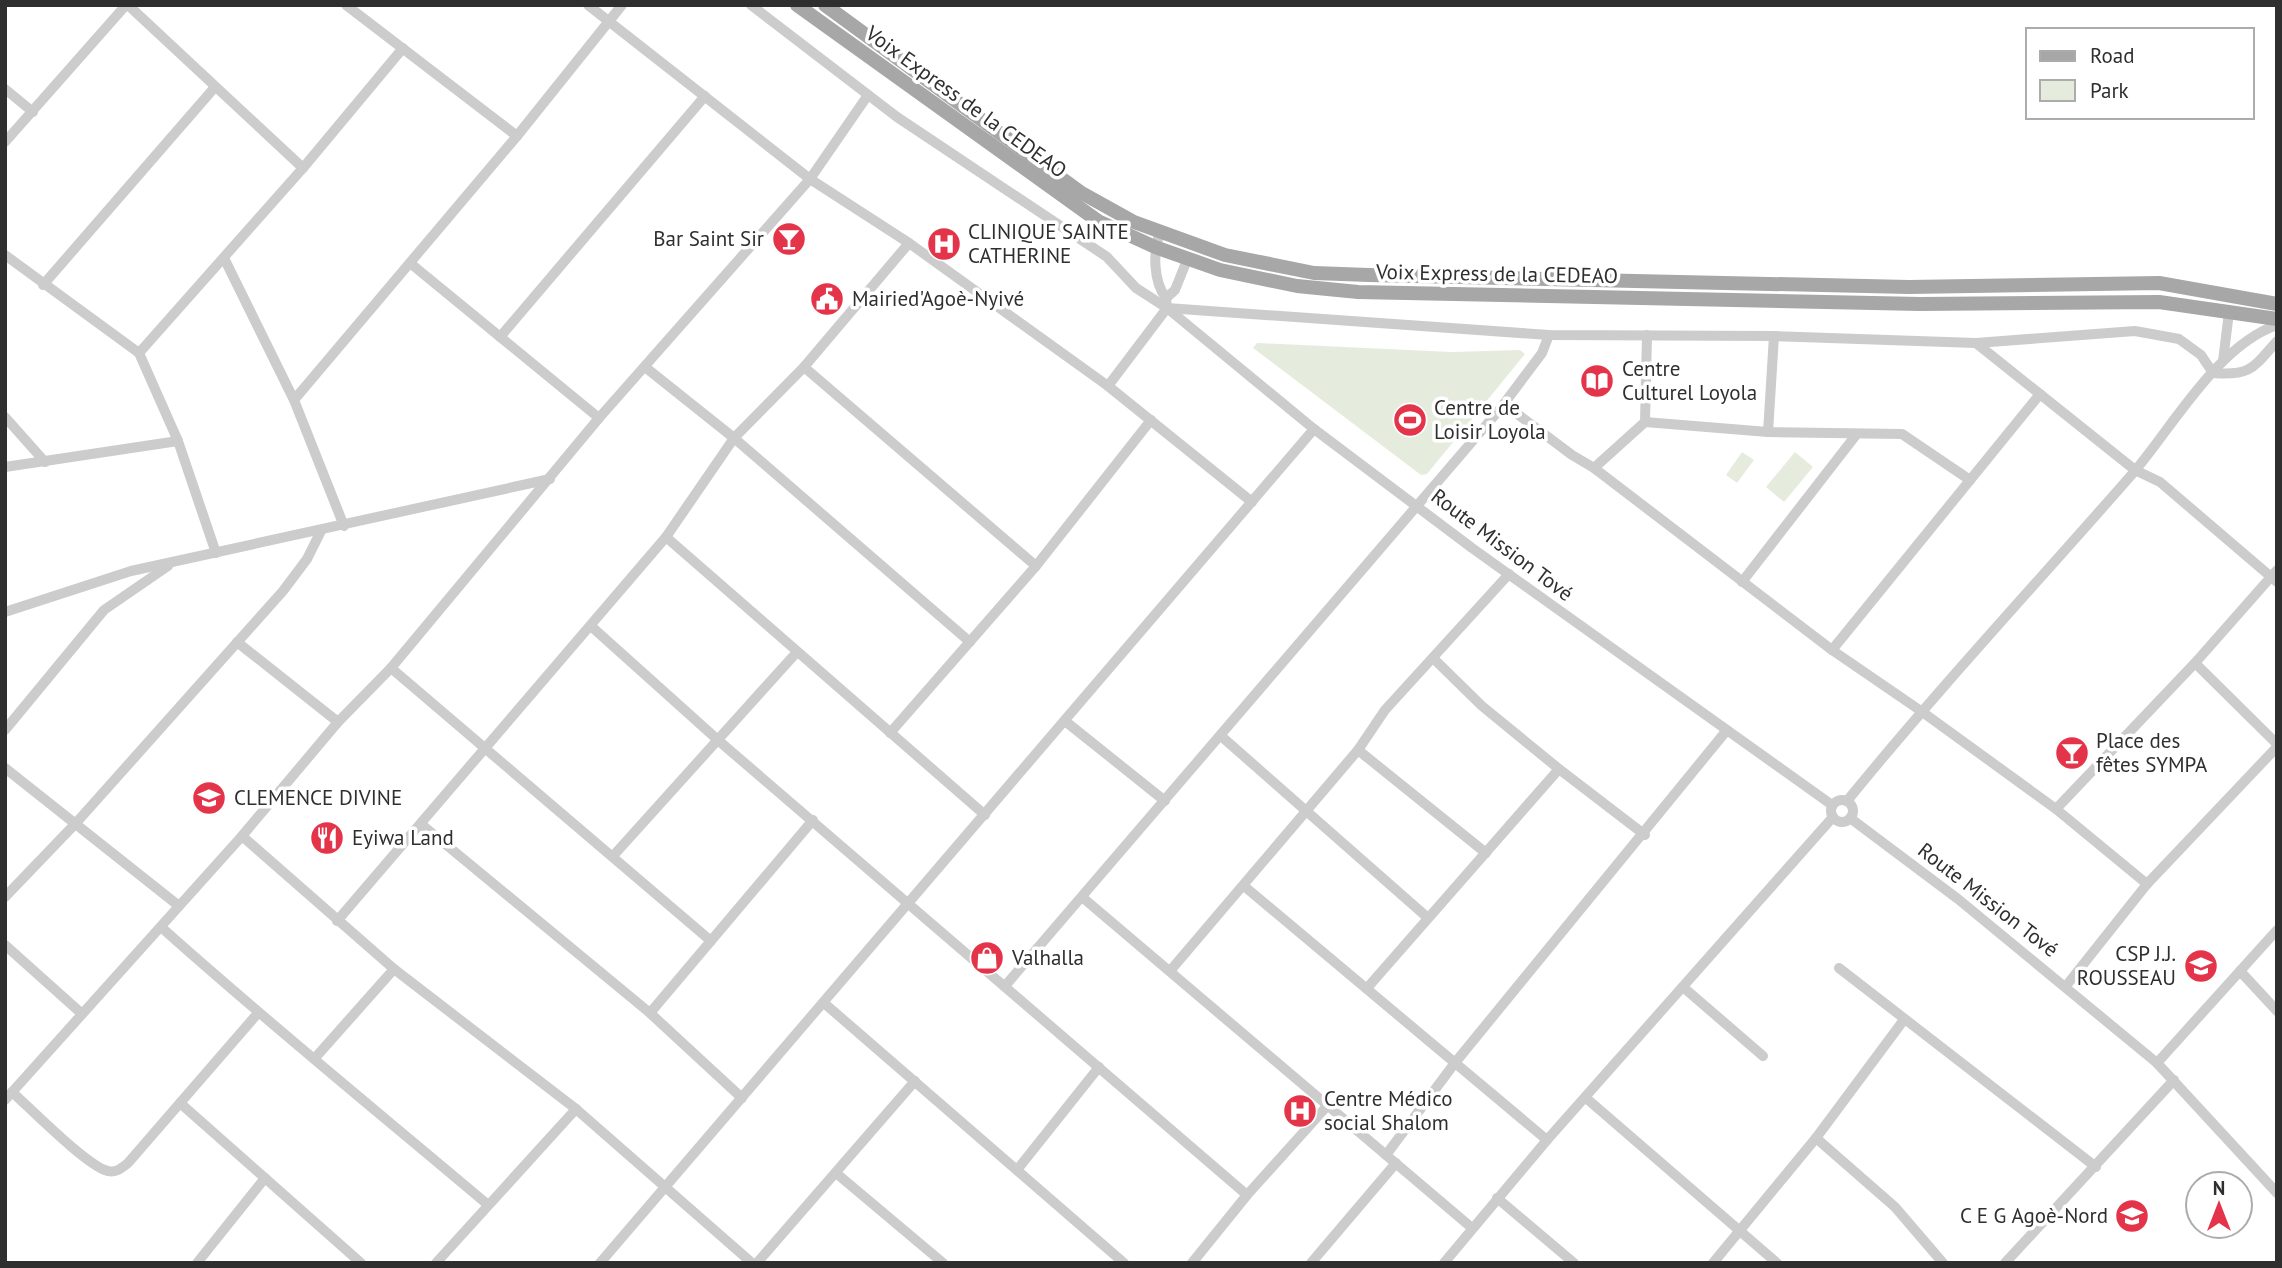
<svg xmlns="http://www.w3.org/2000/svg" width="2282" height="1268" font-family="'PT Sans',sans-serif">
	<style>
		.green { fill: #e6ecdd }
		.lines { fill: none; stroke-linecap: round; stroke-linejoin: round }
		.minor { stroke: #ccc; stroke-width: 10 }
		.major { stroke: #a7a7a7; stroke-width: 14 }
		.labels { text-anchor: middle; stroke-width: 7; stroke-linejoin: round; paint-order: stroke }
		.street-label { font-size: 21px; fill: #2f2f2f; stroke: #fff }
		.poi-label { font-size: 21px; fill: #2f2f2f; stroke: #fff; text-anchor: start }
	</style>
	<rect width="100%" height="100%" fill="#fff"/>
	<g class="green">
		<polygon points="1257,343 1452,352 1520,350 1525,354 1427,474 1421,475 1253,348"/>
		<polygon points="1742,452 1754,460 1737,483 1726,475"/>
		<polygon points="1795,452 1813,467 1784,502 1766,487"/>
	</g>
	<g class="lines">
		<g class="minor">
			<polyline points="128,5 303,168"/>
			<polyline points="346,5 517,136"/>
			<polyline points="588,5 810,179 909,243 1108,386 1252,502"/>
			<path d="M751 5 897 117 1107 257 1136 288 1167 308 1549 335 1774 336 1976 343 2135 331 2179 339 2201 355 2213 373C2251 376 2253 368 2277 341"/>
			<polyline points="5,89 33,112"/>
			<polyline points="5,142 126,5"/>
			<path d="M1160 232C1153 252 1153 281 1166 298"/>
			<polyline points="5,255 139,353 178,441 216,553"/>
			<polyline points="224,258 294,400"/>
			<polyline points="410,263 599,418"/>
			<polyline points="43,285 215,87"/>
			<polyline points="1166,298 1167,308 1314,429 1472,548 1832,805"/>
			<polyline points="1166,298 1175,290 1187,260"/>
			<polyline points="500,337 705,96"/>
			<polyline points="1976,343 2135,470 2160,482 2277,582"/>
			<polyline points="139,353 303,168 403,48"/>
			<polyline points="2223,361 2229,312"/>
			<polyline points="645,367 734,438 970,642"/>
			<polyline points="804,367 1036,566"/>
			<polyline points="1108,386 1167,308"/>
			<polyline points="1504,404 1572,455 1594,468 1832,650 1921,711 2056,809 2147,884"/>
			<polyline points="5,417 45,462"/>
			<polyline points="1645,422 1768,432 1902,434 1970,480"/>
			<polyline points="1768,432 1774,336"/>
			<polyline points="5,467 178,441"/>
			<polyline points="1594,468 1645,422 1647,335"/>
			<polyline points="344,526 294,400 517,136 622,5"/>
			<polyline points="666,537 985,815"/>
			<polyline points="1742,582 1856,435"/>
			<polyline points="5,612 131,571 550,479"/>
			<polyline points="592,627 719,741 1247,1195"/>
			<polyline points="237,642 338,722"/>
			<polyline points="1832,650 2040,394"/>
			<polyline points="1434,659 1482,706 1559,769"/>
			<polyline points="2195,663 2277,744"/>
			<polyline points="391,668 711,941"/>
			<polyline points="1065,721 1165,801"/>
			<polyline points="5,730 104,610 168,566"/>
			<polyline points="890,733 1036,566 1151,420"/>
			<polyline points="1221,736 1428,918"/>
			<polyline points="1358,750 1385,710 1509,574"/>
			<polyline points="5,768 179,906"/>
			<circle cx="1842" cy="811" r="11"/>
			<path d="M1847 801C1939 688 2038 582 2134 472 2173 426 2218 345 2277 325"/>
			<polyline points="2056,809 2195,663 2277,570"/>
			<polyline points="1850,818 1958,899 2157,1063 2277,1193"/>
			<polyline points="421,824 650,1013 742,1098"/>
			<polyline points="242,836 394,969 576,1109 752,1263"/>
			<polyline points="613,856 797,652"/>
			<polyline points="1244,886 1547,1140"/>
			<polyline points="5,897 76,823 283,591 307,559 321,531"/>
			<polyline points="1082,897 1472,1228"/>
			<polyline points="337,921 666,537 734,438 804,367 909,243"/>
			<path d="M161 927C267 1022 378 1112 487 1204"/>
			<polyline points="5,945 81,1013"/>
			<polyline points="1839,968 2096,1167"/>
			<polyline points="1170,971 1358,750 1486,853"/>
			<polyline points="2240,971 2277,1011"/>
			<polyline points="1005,986 1500,409 1542,353 1549,335"/>
			<polyline points="2066,986 2147,884 2277,747"/>
			<polyline points="1368,987 1559,769 1645,835"/>
			<polyline points="1683,987 1763,1056"/>
			<polyline points="824,1003 1124,1263"/>
			<polyline points="650,1013 813,820"/>
			<polyline points="315,1058 394,969"/>
			<polyline points="2157,1063 2277,930"/>
			<path d="M12 1092C30 1108 88 1167 108 1171 116 1173 122 1168 128 1163L258 1013"/>
			<polyline points="1586,1098 1777,1263"/>
			<polyline points="5,1100 242,836 338,722 391,668 599,418 810,179 868,95"/>
			<polyline points="180,1103 361,1263"/>
			<polyline points="1816,1138 1895,1207 1943,1263"/>
			<polyline points="1386,1155 1454,1064 1727,730"/>
			<polyline points="1017,1170 1099,1067"/>
			<polyline points="836,1173 943,1263"/>
			<polyline points="1497,1198 1574,1263"/>
			<polyline points="197,1263 265,1178"/>
			<polyline points="436,1263 576,1109"/>
			<polyline points="600,1263 1314,429"/>
			<polyline points="757,1263 915,1081"/>
			<polyline points="1192,1263 1247,1195 1328,1105"/>
			<polyline points="1311,1263 1396,1163"/>
			<polyline points="1444,1263 1547,1140 1833,817"/>
			<polyline points="1713,1263 1816,1138 1903,1021"/>
			<polyline points="2005,1263 2174,1080"/>
		</g>
		<g class="major">
			<polyline points="797,5 1098,221 1155,247 1220,270 1297,286 1358,292 1920,304 2159,302 2277,319"/>
			<polyline points="825,5 1080,192 1134,222 1225,255 1314,273 1369,275 1909,287 2159,283 2277,304"/>
		</g>
	</g>
	<defs>
		<g id="bar-disc" transform="scale(1.75)"><circle r="9.5" fill="#e3344a" stroke="#fff"/><path d="M-6-5H6L.8 .8V4.5H3.5V6h-7V4.5H-.8V.8Z" fill="#fff"/></g>
		<g id="hospital-disc" transform="scale(1.75)"><circle r="9.5" fill="#e3344a" stroke="#fff"/><path d="M-5-5h3v3.5h4V-5h3V5h-3V1.5h-4V5h-3Z" fill="#fff"/></g>
		<g id="civic-disc" transform="scale(1.75)"><circle r="9.5" fill="#e3344a" stroke="#fff"/><path d="M-.6-6.5H3V-4.5H.6V-3L4-1V1h2V6H-6V1h2V-1L-.6-3ZM-1.2 2.5V6h2.4V2.5Z" fill="#fff"/></g>
		<g id="library-disc" transform="scale(1.75)"><circle r="9.5" fill="#e3344a" stroke="#fff"/><path d="M-6-4Q-3-5.5-.7-3.5V5Q-3 3-6 4ZM6-4Q3-5.5 .7-3.5V5Q3 3 6 4Z" fill="#fff"/></g>
		<g id="stadium-disc" transform="scale(1.75)"><circle r="9.5" fill="#e3344a" stroke="#fff"/><path d="M0-5a6.5 5 0 1 0 0 10a6.5 5 0 1 0 0-10ZM-3.5-1.8h7v3.6h-7Z" fill="#fff"/></g>
		<g id="school-disc" transform="scale(1.75)"><circle r="9.5" fill="#e3344a" stroke="#fff"/><path d="M0-5L7-2L0 1L-7-2ZM-4 1L0 2.5L4 1V4Q0 6-4 4Z" fill="#fff"/></g>
		<g id="restaurant-disc" transform="scale(1.75)"><circle r="9.5" fill="#e3344a" stroke="#fff"/><path d="M-5-6h1v4h1v-4h1v4h1v-4h1v5L-1.5 .5V6h-2V.5L-5-1ZM5-6V6H3V1.5H1.5Q1.5-4 5-6Z" fill="#fff"/></g>
		<g id="shop-disc" transform="scale(1.75)"><circle r="9.5" fill="#e3344a" stroke="#fff"/><path d="M-5-2.5h2.3a2.7 3.5 0 0 1 5.4 0H5L5.5 6h-11ZM-1.5-2.5h3a1.5 2.3 0 0 0-3 0Z" fill="#fff"/></g>
	</defs>
	<g fill-rule="evenodd">
		<use href="#bar-disc" x="789" y="239"/>
		<use href="#hospital-disc" x="944" y="244"/>
		<use href="#civic-disc" x="827" y="299"/>
		<use href="#library-disc" x="1597" y="381"/>
		<use href="#stadium-disc" x="1410" y="420"/>
		<use href="#bar-disc" x="2072" y="753"/>
		<use href="#school-disc" x="209" y="798"/>
		<use href="#restaurant-disc" x="327" y="838"/>
		<use href="#shop-disc" x="987" y="958"/>
		<use href="#school-disc" x="2201" y="966"/>
		<use href="#hospital-disc" x="1300" y="1111"/>
		<use href="#school-disc" x="2132" y="1216"/>
	</g>
	<g class="labels">
		<g class="street-label">
			<text transform="translate(966 102) rotate(36)" y="7">Voix Express de la CEDEAO</text>
			<text transform="translate(1497 274) rotate(1)" y="7">Voix Express de la CEDEAO</text>
			<text transform="translate(1502 545) rotate(37)" y="7">Route Mission Tové</text>
			<text transform="translate(1988 900) rotate(38)" y="7">Route Mission Tové</text>
		</g>
		<g class="poi-label">
			<text x="968" y="239">CLINIQUE SAINTE<tspan x="968" dy="24">CATHERINE</tspan></text>
			<text x="764" y="246" text-anchor="end">Bar Saint Sir</text>
			<text x="852" y="306">Mairied'Agoè-Nyivé</text>
			<text x="1622" y="376">Centre<tspan x="1622" dy="24">Culturel Loyola</tspan></text>
			<text x="1434" y="415">Centre de<tspan x="1434" dy="24">Loisir Loyola</tspan></text>
			<text x="2096" y="748">Place des<tspan x="2096" dy="24">fêtes SYMPA</tspan></text>
			<text x="234" y="805">CLEMENCE DIVINE</text>
			<text x="352" y="845">Eyiwa Land</text>
			<text x="2176" y="961" text-anchor="end">CSP J.J.<tspan x="2176" dy="24">ROUSSEAU</tspan></text>
			<text x="1012" y="965">Valhalla</text>
			<text x="1324" y="1106">Centre Médico<tspan x="1324" dy="24">social Shalom</tspan></text>
			<text x="2108" y="1223" text-anchor="end">C E G Agoè-Nord</text>
		</g>
	</g>
	<rect width="2282" height="1268" fill="none" stroke="#2f2f2f" stroke-width="14"/>
	<rect x="2026" y="28" width="228" height="91" fill="#ffffff" stroke="#acacac" stroke-width="2"/>
	<rect x="2040" y="51" width="35" height="10" fill="#a7a7a7" stroke="#acacac" stroke-width="2"/>
	<text x="2090" y="63" font-size="21" fill="#2f2f2f">Road</text>
	<rect x="2040" y="80" width="35" height="21" fill="#e6ecdd" stroke="#acacac" stroke-width="2"/>
	<text x="2090" y="98" font-size="21" fill="#2f2f2f">Park</text>
	<g transform="translate(2219 1205)"><circle r="33" fill="#ffffff" stroke="#acacac" stroke-width="2"/>
	<path d="M0-5L12 26L0 18L-12 26Z" fill="#e3344a"/>
	<text y="-10" font-size="19" font-weight="bold" text-anchor="middle" fill="#2f2f2f">N</text>
	</g>
</svg>
